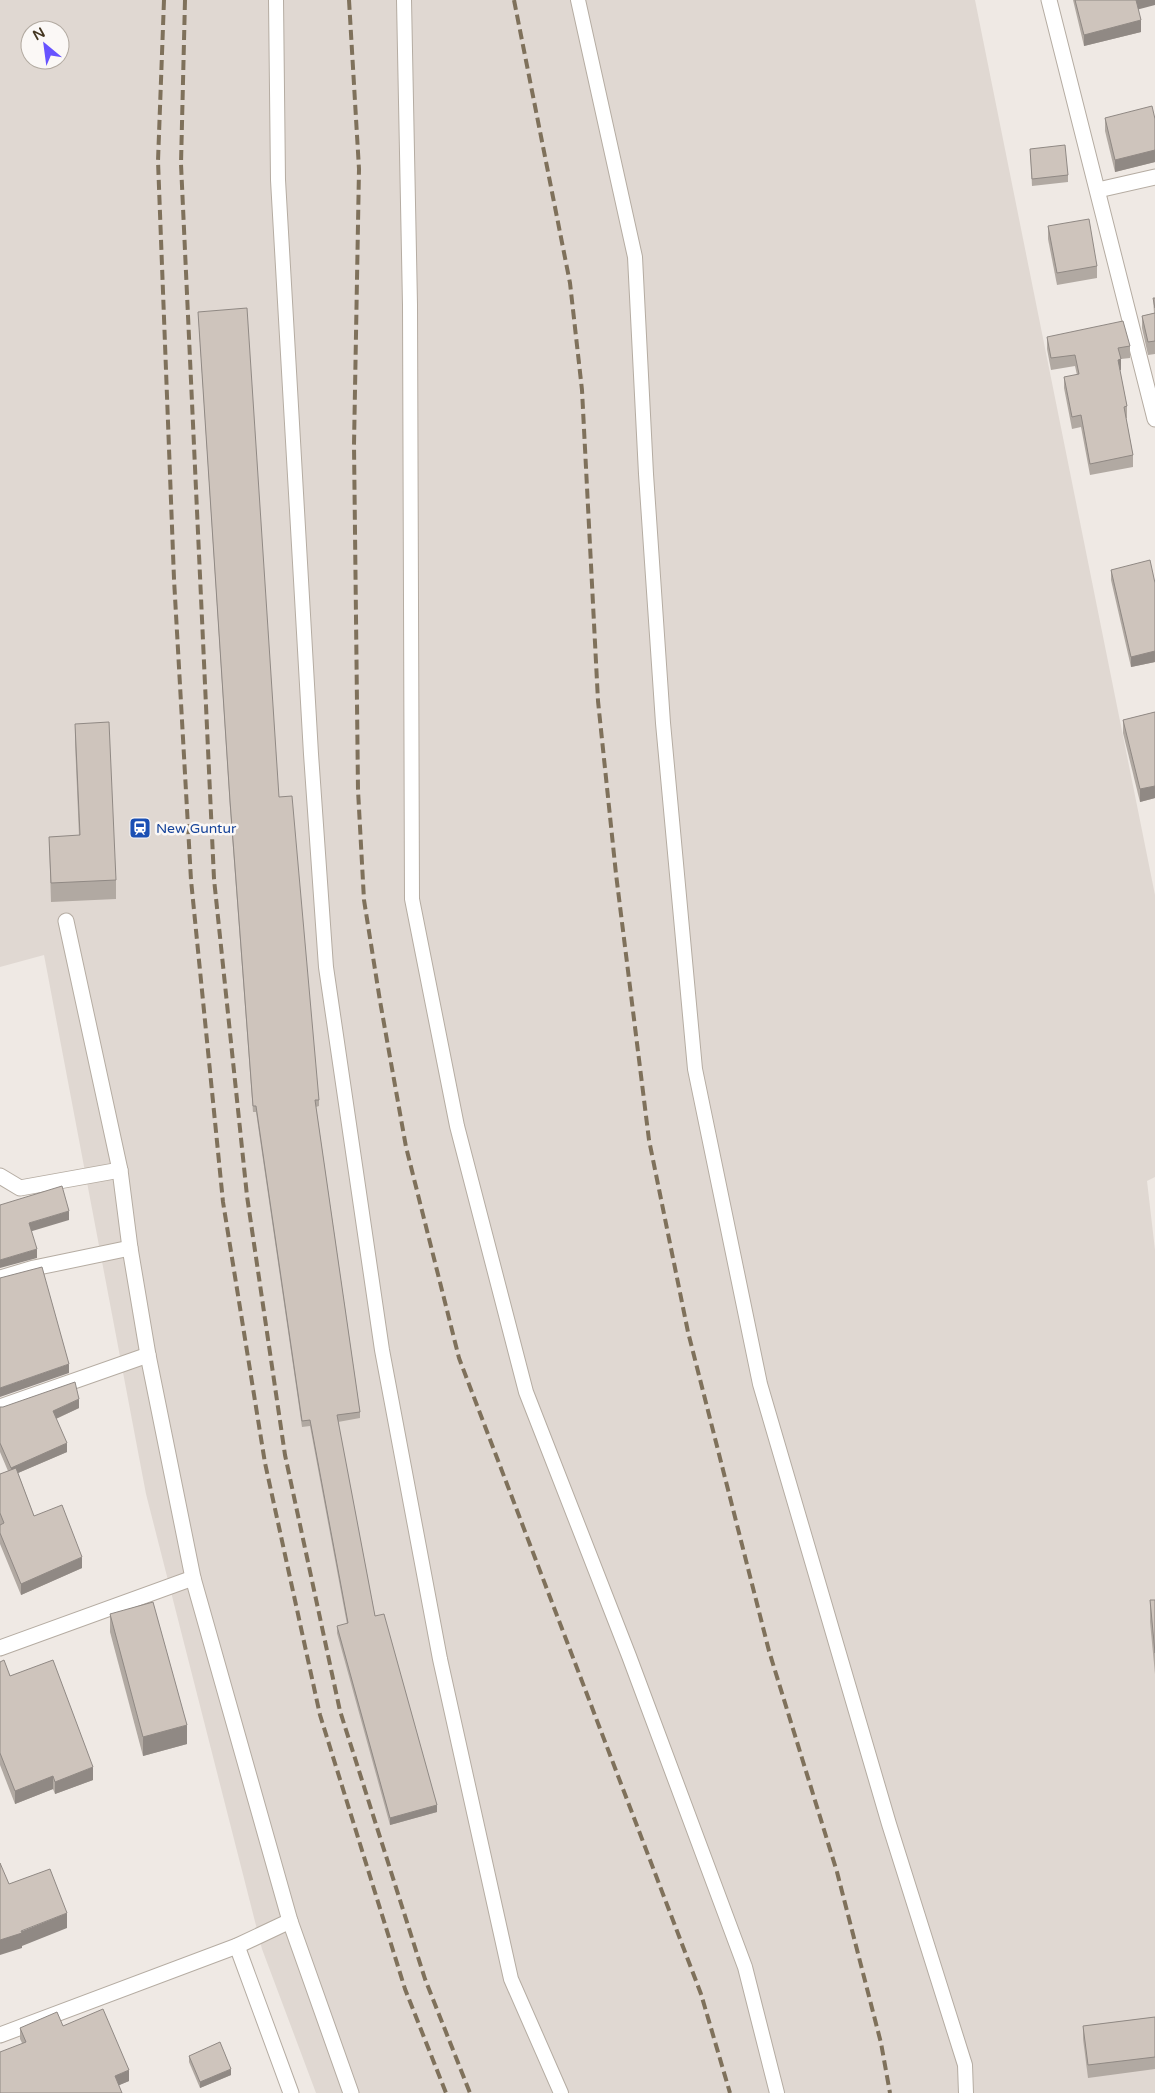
<svg xmlns="http://www.w3.org/2000/svg" width="1155" height="2093" font-family="'Varela Round',sans-serif">
	<style>
		.built { fill: #e0d8d2; fill-rule: evenodd }
		.lines { fill: none; stroke-linecap: round; stroke-linejoin: round }
		.service-casing { stroke: #b5aca2; stroke-width: 16 }
		.minor-casing { stroke: #b5aca2; stroke-width: 17 }
		.service { stroke: #fff; stroke-width: 14 }
		.minor { stroke: #fff; stroke-width: 15 }
		.rail { stroke: #7f715b; stroke-width: 4; stroke-dasharray: 10 5; stroke-linecap: butt }
		.wall { fill: #b1a9a2 }
		.shaded-wall { fill: #908984 }
		.building { fill: #cec4bc; stroke: #908984 }
		.labels { text-anchor: middle; stroke-width: 5; stroke-linejoin: round; paint-order: stroke }
		.transit-label { font-size: 14px; fill: #164399; stroke: #fbf8f6; text-anchor: start }
	</style>
	<rect width="100%" height="100%" fill="#efe9e4"/>
	<path class="built" d="M0 0H975L1155 895V1177L1147 1181 1155 1250V2093H316L262 1949 146 1494 44 955 0 967ZM30 30H60V60H30Z"/>
	<g class="lines">
		<g class="service-casing">
			<g id="service">
				<polyline points="276,0 278,180 311,754 326,967 382,1350 440,1659 511,1979 561,2093"/>
				<polyline points="404,0 410,305 412,899 457,1126 526,1392 629,1656 745,1967 777,2093"/>
				<polyline points="578,0 635,257 646,474 663,723 695,1069 760,1384 889,1824 965,2065 966,2093"/>
			</g>
		</g>
		<g class="minor-casing">
			<g id="minor">
				<polyline points="1049,0 1155,419"/>
				<polyline points="1098,190 1155,177"/>
				<polyline points="66,921 120,1170 130,1248 148,1355 193,1578 290,1921 351,2093"/>
				<polyline points="0,1176 20,1188 120,1170"/>
				<polyline points="0,1278 34,1268 130,1248"/>
				<polyline points="0,1407 148,1355"/>
				<polyline points="0,1648 193,1578"/>
				<polyline points="237,1946 291,2093"/>
				<polyline points="0,2035 237,1946 290,1921"/>
			</g>
		</g>
		<use href="#service" class="service"/>
		<use href="#minor" class="minor"/>
		<g class="rail">
			<polyline points="164,0 158,161 174,579 191,880 223,1202 265,1463 320,1715 405,1989 446,2093"/>
			<polyline points="185,0 181,164 214,879 247,1196 285,1455 340,1711 425,1979 470,2093"/>
			<polyline points="349,0 359,169 354,445 358,790 364,900 380,1001 406,1147 459,1358 701,1994 730,2093"/>
			<polyline points="514,0 570,283 582,390 598,701 616,874 649,1140 688,1332 769,1651 837,1872 881,2043 890,2093"/>
		</g>
	</g>
	<g class="wall">
		<polygon points="1073,0 1155,0 1138,9 1141,32 1084,46"/>
		<polygon points="1105,118 1155,119 1155,162 1115,172 1105,131"/>
		<polygon points="1030,149 1068,175 1068,182 1032,186"/>
		<polygon points="1048,226 1097,266 1097,278 1057,285 1048,239"/>
		<polygon points="1153,298 1155,298 1155,354 1148,355 1142,328 1142,316 1154,313"/>
		<polygon points="198,312 279,797 319,1100 319,1106 316,1107 360,1412 360,1418 338,1422 375,1616 437,1812 390,1825 337,1633 337,1626 347,1624 310,1426 302,1427 256,1112 253,1112 230,808"/>
		<polygon points="1047,337 1130,346 1130,358 1121,359 1120,371 1127,406 1127,418 1126,418 1133,455 1133,467 1090,475 1081,427 1072,429 1064,388 1064,377 1077,375 1075,366 1051,370 1047,349"/>
		<polygon points="1111,570 1155,583 1155,662 1131,667 1111,580"/>
		<polygon points="1155,712 1155,798 1140,802 1123,733 1123,720"/>
		<polygon points="75,724 116,880 116,899 51,902 49,837 79,836 75,742"/>
		<polygon points="0,1407 79,1408 56,1419 67,1452 18,1473 34,1516 82,1568 21,1595 0,1544 0,1474 8,1471 0,1452"/>
		<polygon points="1150,1600 1155,1600 1155,1674 1150,1622"/>
		<polygon points="110,1614 187,1744 143,1756 110,1632"/>
		<polygon points="0,1662 10,1676 93,1780 55,1794 53,1789 15,1804 0,1765"/>
		<polygon points="1155,2017 1155,2069 1088,2078 1083,2039 1083,2026"/>
		<polygon points="63,2026 129,2081 119,2085 22,2043 20,2039 20,2028"/>
		<polygon points="189,2056 231,2075 200,2088 189,2062"/>
	</g>
	<g class="shaded-wall">
		<polygon points="1136,0 1155,0 1155,5 1136,10"/>
		<polygon points="1141,20 1141,32 1084,46 1084,35"/>
		<polygon points="1155,150 1155,162 1115,172 1115,160"/>
		<polygon points="1121,359 1121,370 1118,371 1118,360"/>
		<polygon points="1155,651 1155,662 1131,667 1131,657"/>
		<polygon points="1155,786 1155,798 1140,802 1140,789"/>
		<polygon points="69,1211 69,1220 29,1232 29,1223"/>
		<polygon points="37,1249 37,1258 0,1268 0,1260"/>
		<polygon points="69,1364 69,1373 0,1397 0,1388"/>
		<polygon points="79,1399 79,1408 53,1420 53,1411"/>
		<polygon points="67,1443 67,1452 11,1476 11,1468"/>
		<polygon points="82,1557 82,1568 21,1595 21,1584"/>
		<polygon points="187,1725 187,1744 143,1756 143,1737"/>
		<polygon points="93,1767 93,1780 55,1794 55,1782"/>
		<polygon points="53,1776 53,1789 15,1804 15,1791"/>
		<polygon points="437,1805 437,1812 390,1825 390,1818"/>
		<polygon points="67,1913 67,1928 22,1946 22,1948 0,1955 0,1940"/>
		<polygon points="231,2069 231,2075 200,2088 200,2082"/>
		<polygon points="129,2070 129,2081 115,2087 115,2076"/>
	</g>
	<g class="building">
		<polygon points="1075,0 1136,0 1141,20 1084,35"/>
		<polygon points="1152,106 1155,119 1155,150 1115,160 1105,118"/>
		<polygon points="1065,145 1068,175 1032,179 1030,149"/>
		<polygon points="1089,219 1097,266 1057,273 1048,226"/>
		<polygon points="1153,298 1155,298 1155,308"/>
		<polygon points="247,308 279,797 292,796 319,1100 315,1100 360,1412 337,1415 375,1616 384,1614 437,1805 390,1818 337,1626 348,1623 310,1420 302,1421 256,1106 253,1106 230,801 198,312"/>
		<polygon points="1155,313 1155,341 1148,342 1142,316"/>
		<polygon points="1123,321 1130,346 1118,348 1121,359 1118,360 1127,406 1124,407 1133,455 1090,464 1081,415 1072,417 1064,377 1079,374 1075,355 1051,358 1047,337"/>
		<polygon points="1150,560 1155,583 1155,651 1131,657 1111,570"/>
		<polygon points="1155,712 1155,786 1140,789 1123,720"/>
		<polygon points="109,722 116,880 51,883 49,837 80,835 75,724"/>
		<polygon points="62,1186 69,1211 29,1223 37,1249 0,1260 0,1205"/>
		<polygon points="42,1267 69,1364 0,1388 0,1278"/>
		<polygon points="75,1382 79,1399 53,1411 67,1443 11,1468 0,1443 0,1407 3,1407"/>
		<polygon points="16,1468 34,1516 62,1505 82,1557 21,1584 0,1533 0,1525 4,1523 0,1513 0,1474"/>
		<polygon points="1150,1600 1155,1600 1155,1653"/>
		<polygon points="153,1602 187,1725 143,1737 110,1614"/>
		<polygon points="4,1660 10,1676 53,1660 93,1767 55,1782 53,1776 15,1791 0,1753 0,1662"/>
		<polygon points="0,1863 9,1884 50,1869 67,1913 21,1931 22,1933 0,1940"/>
		<polygon points="103,2009 129,2070 115,2076 122,2093 0,2093 0,2052 26,2042 20,2028 57,2012 63,2026"/>
		<polygon points="1155,2017 1155,2057 1088,2065 1083,2026"/>
		<polygon points="220,2042 231,2069 200,2082 189,2056"/>
	</g>
	<defs>
		<g id="station-square" transform="scale(1.125)"><rect x="-9" y="-9" width="18" height="18" rx="4" fill="#1a4fb4" stroke="#fbf8f6"/><path d="M-3-6H3Q5-6 5-4V2Q5 4 3 4L4.5 6H3L1.5 4h-3L-3 6H-4.5L-3 4Q-5 4-5 2V-4Q-5-6-3-6ZM-3.5-4v3h7v-3ZM-3.5 1v1.5H-2V1ZM2 1v1.5H3.5V1Z" fill="#fff"/></g>
	</defs>
	<g fill-rule="evenodd">
		<use href="#station-square" x="140" y="828"/>
	</g>
	<g class="labels">
		<g class="transit-label">
			<text x="156" y="833">New Guntur</text>
		</g>
	</g>
	<g transform="translate(45 45) rotate(331)"><circle r="24" fill="#fbf8f6" stroke="#b2aaa1"/>
	<path d="M0-4L9 19L0 12L-9 19Z" fill="#6753ff"/>
	<text y="-8" font-size="14" font-weight="bold" text-anchor="middle" fill="#443621">N</text>
	</g>
</svg>
